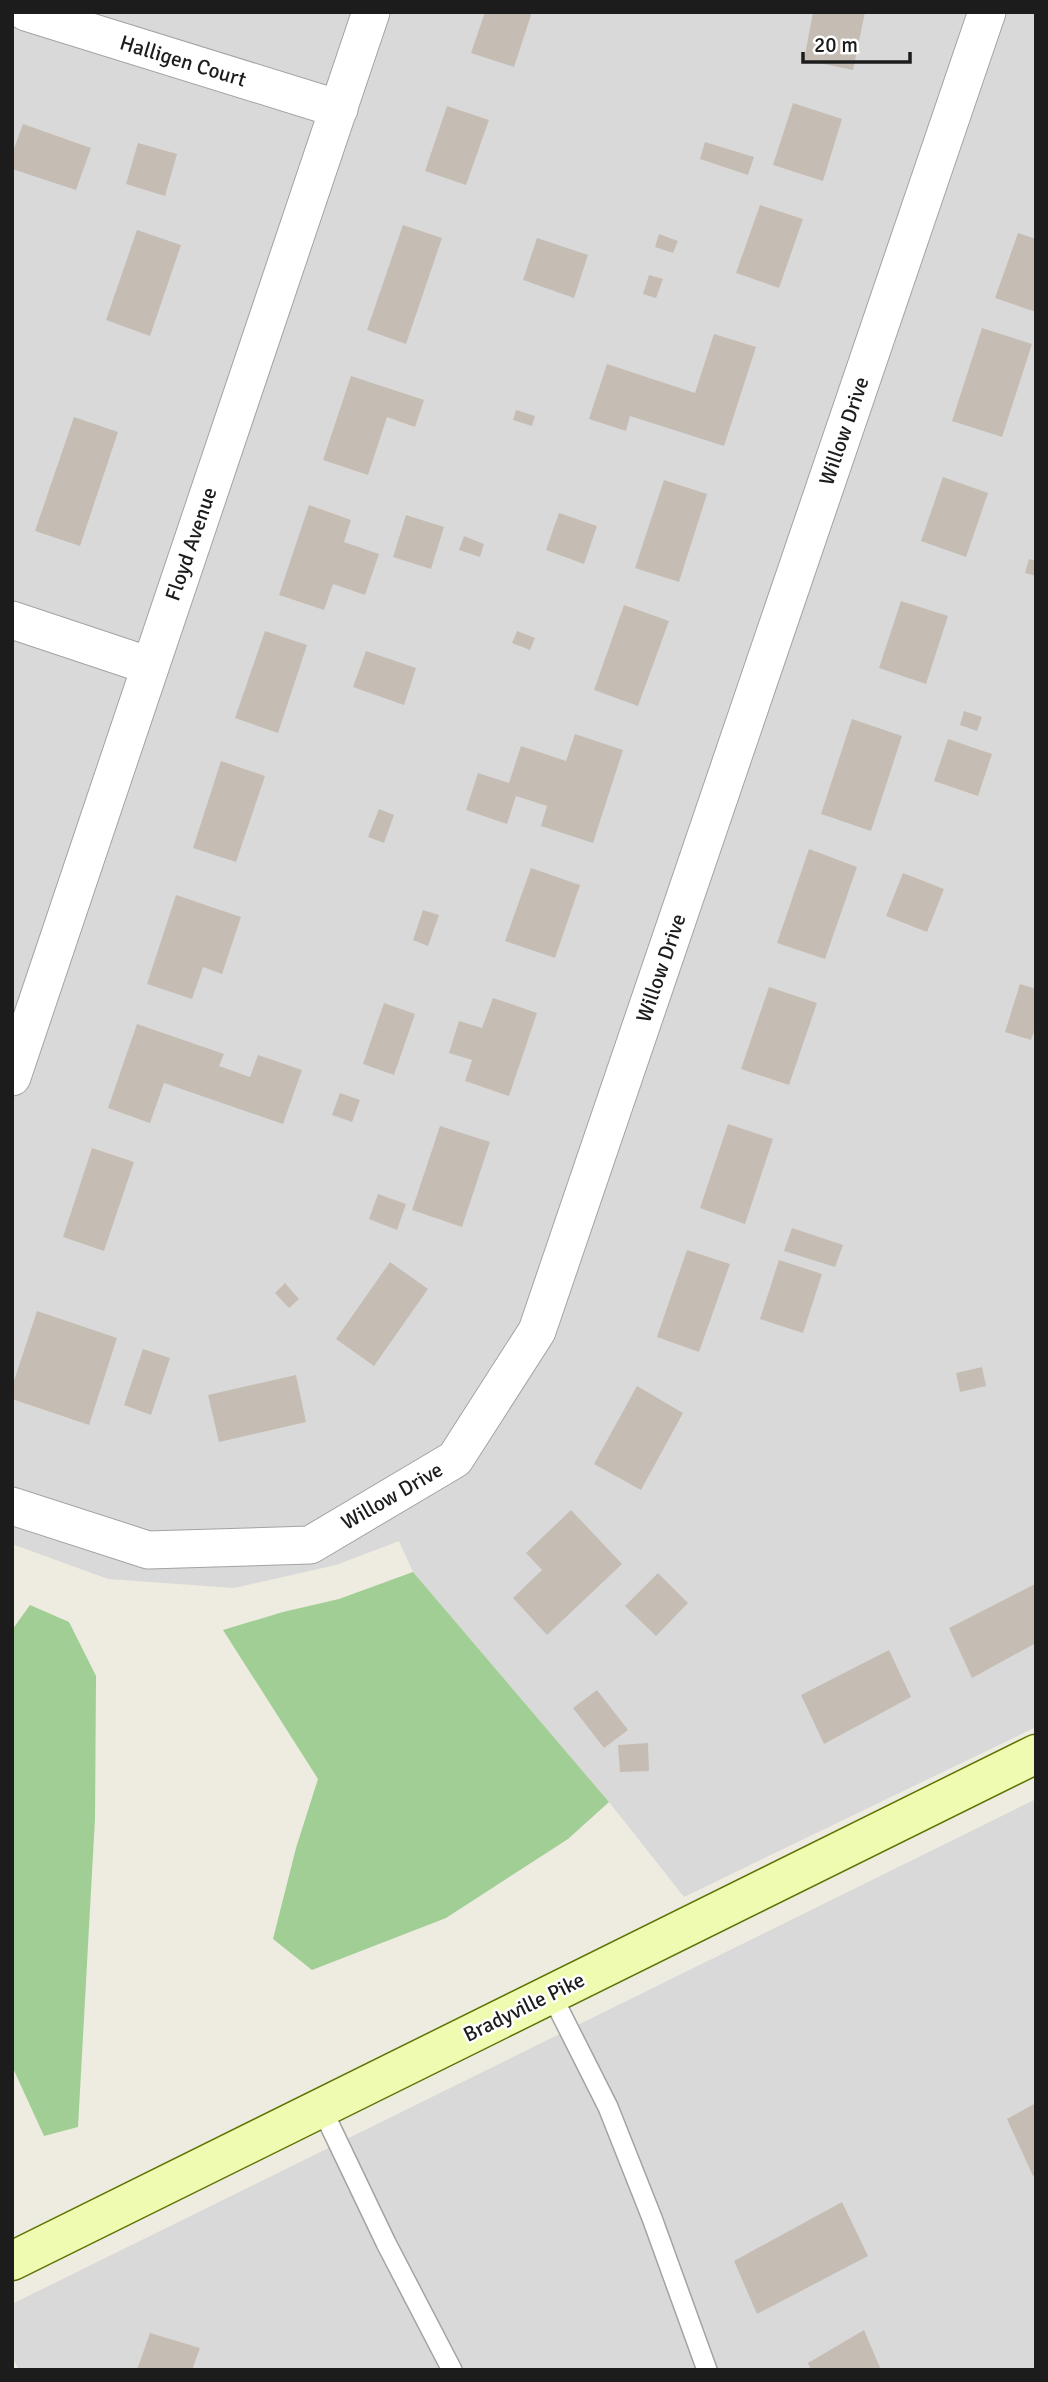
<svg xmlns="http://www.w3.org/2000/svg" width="1048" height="2382" font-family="Signika,sans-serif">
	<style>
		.residential { fill: #dad9d9 }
		.forest { fill: #a0ce94 }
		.building { fill: #c5bdb4 }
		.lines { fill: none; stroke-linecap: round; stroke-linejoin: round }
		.service-casing { stroke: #a3a3a3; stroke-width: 22 }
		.minor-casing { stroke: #a3a3a3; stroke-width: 39 }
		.secondary-casing { stroke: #5d7402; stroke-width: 41 }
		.service { stroke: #fff; stroke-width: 19 }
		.minor { stroke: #fff; stroke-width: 37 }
		.secondary { stroke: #f0fbb2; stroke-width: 38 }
		.labels { text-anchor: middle; stroke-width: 5; stroke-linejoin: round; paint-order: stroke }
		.street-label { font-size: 21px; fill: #1c1c1c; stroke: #fff }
	</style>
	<rect width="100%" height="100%" fill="#eeebe1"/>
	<g class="residential">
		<polygon points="12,12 1036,12 1036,1727 684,1897 609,1802 413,1572 399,1541 336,1565 234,1588 108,1579 12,1544"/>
		<polygon points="1036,1799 1036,2370 19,2370 12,2356 12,2304"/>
	</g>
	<g class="forest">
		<polygon points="413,1572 609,1802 568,1839 446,1918 312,1970 273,1939 296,1848 318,1779 223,1630 283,1612 339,1599"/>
		<polygon points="30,1605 69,1622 96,1676 95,1818 78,2127 44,2136 12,2066 12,1630"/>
	</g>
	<g class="building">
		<polygon points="485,12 532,12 514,67 471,53"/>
		<polygon points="813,12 865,12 853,70 804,60"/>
		<polygon points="793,103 842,119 823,181 773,165"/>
		<polygon points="447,106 489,120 466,185 425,171"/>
		<polygon points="23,124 91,148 76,190 12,169 12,154"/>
		<polygon points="705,142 754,157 748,175 700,159"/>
		<polygon points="138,143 177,154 165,196 126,184"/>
		<polygon points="760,205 803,219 779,288 736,273"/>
		<polygon points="403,225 442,238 406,344 367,330"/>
		<polygon points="137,230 181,245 150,336 106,320"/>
		<polygon points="1018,233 1036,239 1036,312 995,298"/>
		<polygon points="659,234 678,241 673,253 655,247"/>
		<polygon points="537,238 588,255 574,298 523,280"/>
		<polygon points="649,275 663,279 656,298 643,294"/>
		<polygon points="982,328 1032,344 1002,437 952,421"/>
		<polygon points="714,334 756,347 724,446 630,416 626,431 589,419 607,364 695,393"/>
		<polygon points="351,376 424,400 415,427 387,417 368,475 323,460"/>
		<polygon points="516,410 535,416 532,426 513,420"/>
		<polygon points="74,417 118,432 80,546 35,531"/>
		<polygon points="943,477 988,493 966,557 921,541"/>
		<polygon points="664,480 707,494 679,582 635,568"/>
		<polygon points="309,505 351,520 344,542 379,554 365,595 333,584 324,610 279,595"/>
		<polygon points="559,513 597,526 584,564 546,550"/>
		<polygon points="406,515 444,527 431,569 393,557"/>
		<polygon points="464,536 484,544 480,557 459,550"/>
		<polygon points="1029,559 1036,561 1036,576 1025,573"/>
		<polygon points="901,601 948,616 926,684 879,668"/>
		<polygon points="624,605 669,621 638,706 594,690"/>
		<polygon points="265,631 307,645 278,733 235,718"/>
		<polygon points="517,631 535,638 530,650 512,643"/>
		<polygon points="366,651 416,668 404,705 353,687"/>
		<polygon points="964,711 982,717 977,731 960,725"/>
		<polygon points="852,719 902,736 871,831 821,814"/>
		<polygon points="575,734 623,750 593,843 541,826 547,806 516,796 507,824 466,810 478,773 509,783 521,746 566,761"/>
		<polygon points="948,739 992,754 978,796 934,781"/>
		<polygon points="221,761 265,776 236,862 193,848"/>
		<polygon points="379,809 394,815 384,843 368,837"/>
		<polygon points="809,849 857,867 825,959 777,943"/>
		<polygon points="531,868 580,885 555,958 505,941"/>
		<polygon points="903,873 944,889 927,932 886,916"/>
		<polygon points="176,895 241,917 222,974 203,967 192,999 147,984"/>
		<polygon points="423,910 439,915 428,946 413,940"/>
		<polygon points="1020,984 1036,989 1036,1026 1031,1040 1005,1032"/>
		<polygon points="769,987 817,1003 789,1085 741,1069"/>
		<polygon points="493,998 537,1013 509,1096 465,1081 472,1060 449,1053 459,1021 482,1028"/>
		<polygon points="384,1003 415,1014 394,1075 363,1064"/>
		<polygon points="137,1024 224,1054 219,1066 250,1077 258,1055 302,1070 283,1124 164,1083 150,1123 108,1108"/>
		<polygon points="340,1093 360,1100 352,1122 332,1115"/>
		<polygon points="728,1124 773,1139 745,1224 700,1208"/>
		<polygon points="440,1126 490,1142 462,1227 412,1210"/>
		<polygon points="92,1148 134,1162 104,1251 63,1237"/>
		<polygon points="378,1194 406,1204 397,1230 369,1219"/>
		<polygon points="792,1228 843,1245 835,1267 784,1251"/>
		<polygon points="687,1250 730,1264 699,1352 657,1337"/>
		<polygon points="779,1260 822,1274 803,1333 760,1319"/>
		<polygon points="390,1262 428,1289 374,1366 336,1339"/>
		<polygon points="285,1283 299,1299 289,1308 275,1293"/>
		<polygon points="37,1311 117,1338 89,1425 12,1399 12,1387"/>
		<polygon points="143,1349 170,1358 151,1415 124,1405"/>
		<polygon points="982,1367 986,1386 960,1392 956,1373"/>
		<polygon points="296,1375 306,1422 219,1442 208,1395"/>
		<polygon points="637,1386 683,1413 641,1490 594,1464"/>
		<polygon points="571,1510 622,1564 547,1635 513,1598 542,1570 526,1553"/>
		<polygon points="658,1573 688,1603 656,1636 625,1606"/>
		<polygon points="1035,1584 1036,1643 972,1678 949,1628"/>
		<polygon points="889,1650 911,1697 824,1744 801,1695"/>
		<polygon points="597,1690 628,1730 604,1748 573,1708"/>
		<polygon points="648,1743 649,1771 620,1772 618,1745"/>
		<polygon points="1036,2103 1036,2174 1033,2176 1007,2119"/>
		<polygon points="842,2202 868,2256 757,2314 734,2261"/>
		<polygon points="864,2330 881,2370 811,2370 808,2363"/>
		<polygon points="150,2333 200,2348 192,2370 137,2370"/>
	</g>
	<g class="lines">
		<g class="service-casing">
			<g id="service">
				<polyline points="551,1994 608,2107 652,2218 707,2370"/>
				<polyline points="321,2107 386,2243 452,2370"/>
			</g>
		</g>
		<g class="minor-casing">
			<g id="minor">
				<polyline points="26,12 339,109"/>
				<polyline points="12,620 150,666"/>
				<polyline points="12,1077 371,12"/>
				<polyline points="12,1506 148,1550 310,1545 455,1459 537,1331 987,12"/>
			</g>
		</g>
		<g class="secondary-casing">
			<polyline id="secondary" points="12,2261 1036,1754"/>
		</g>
		<use href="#service" class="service"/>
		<use href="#minor" class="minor"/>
		<use href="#secondary" class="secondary"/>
	</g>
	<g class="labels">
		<g class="street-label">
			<text transform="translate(183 61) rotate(17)" y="7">Halligen Court</text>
			<text transform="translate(844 431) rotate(-71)" y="7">Willow Drive</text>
			<text transform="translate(191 544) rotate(-71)" y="7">Floyd Avenue</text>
			<text transform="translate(661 968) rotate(-71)" y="7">Willow Drive</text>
			<text transform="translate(392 1496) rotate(-30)" y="7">Willow Drive</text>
			<text transform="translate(524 2007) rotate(-26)" y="7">Bradyville Pike</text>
		</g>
	</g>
	<rect width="1048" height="2382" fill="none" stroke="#1c1c1c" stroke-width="28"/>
	<path d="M803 52v10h107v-10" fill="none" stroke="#1c1c1c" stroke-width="3.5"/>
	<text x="814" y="52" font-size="21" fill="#1c1c1c" stroke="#ffffff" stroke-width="5" paint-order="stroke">20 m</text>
</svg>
